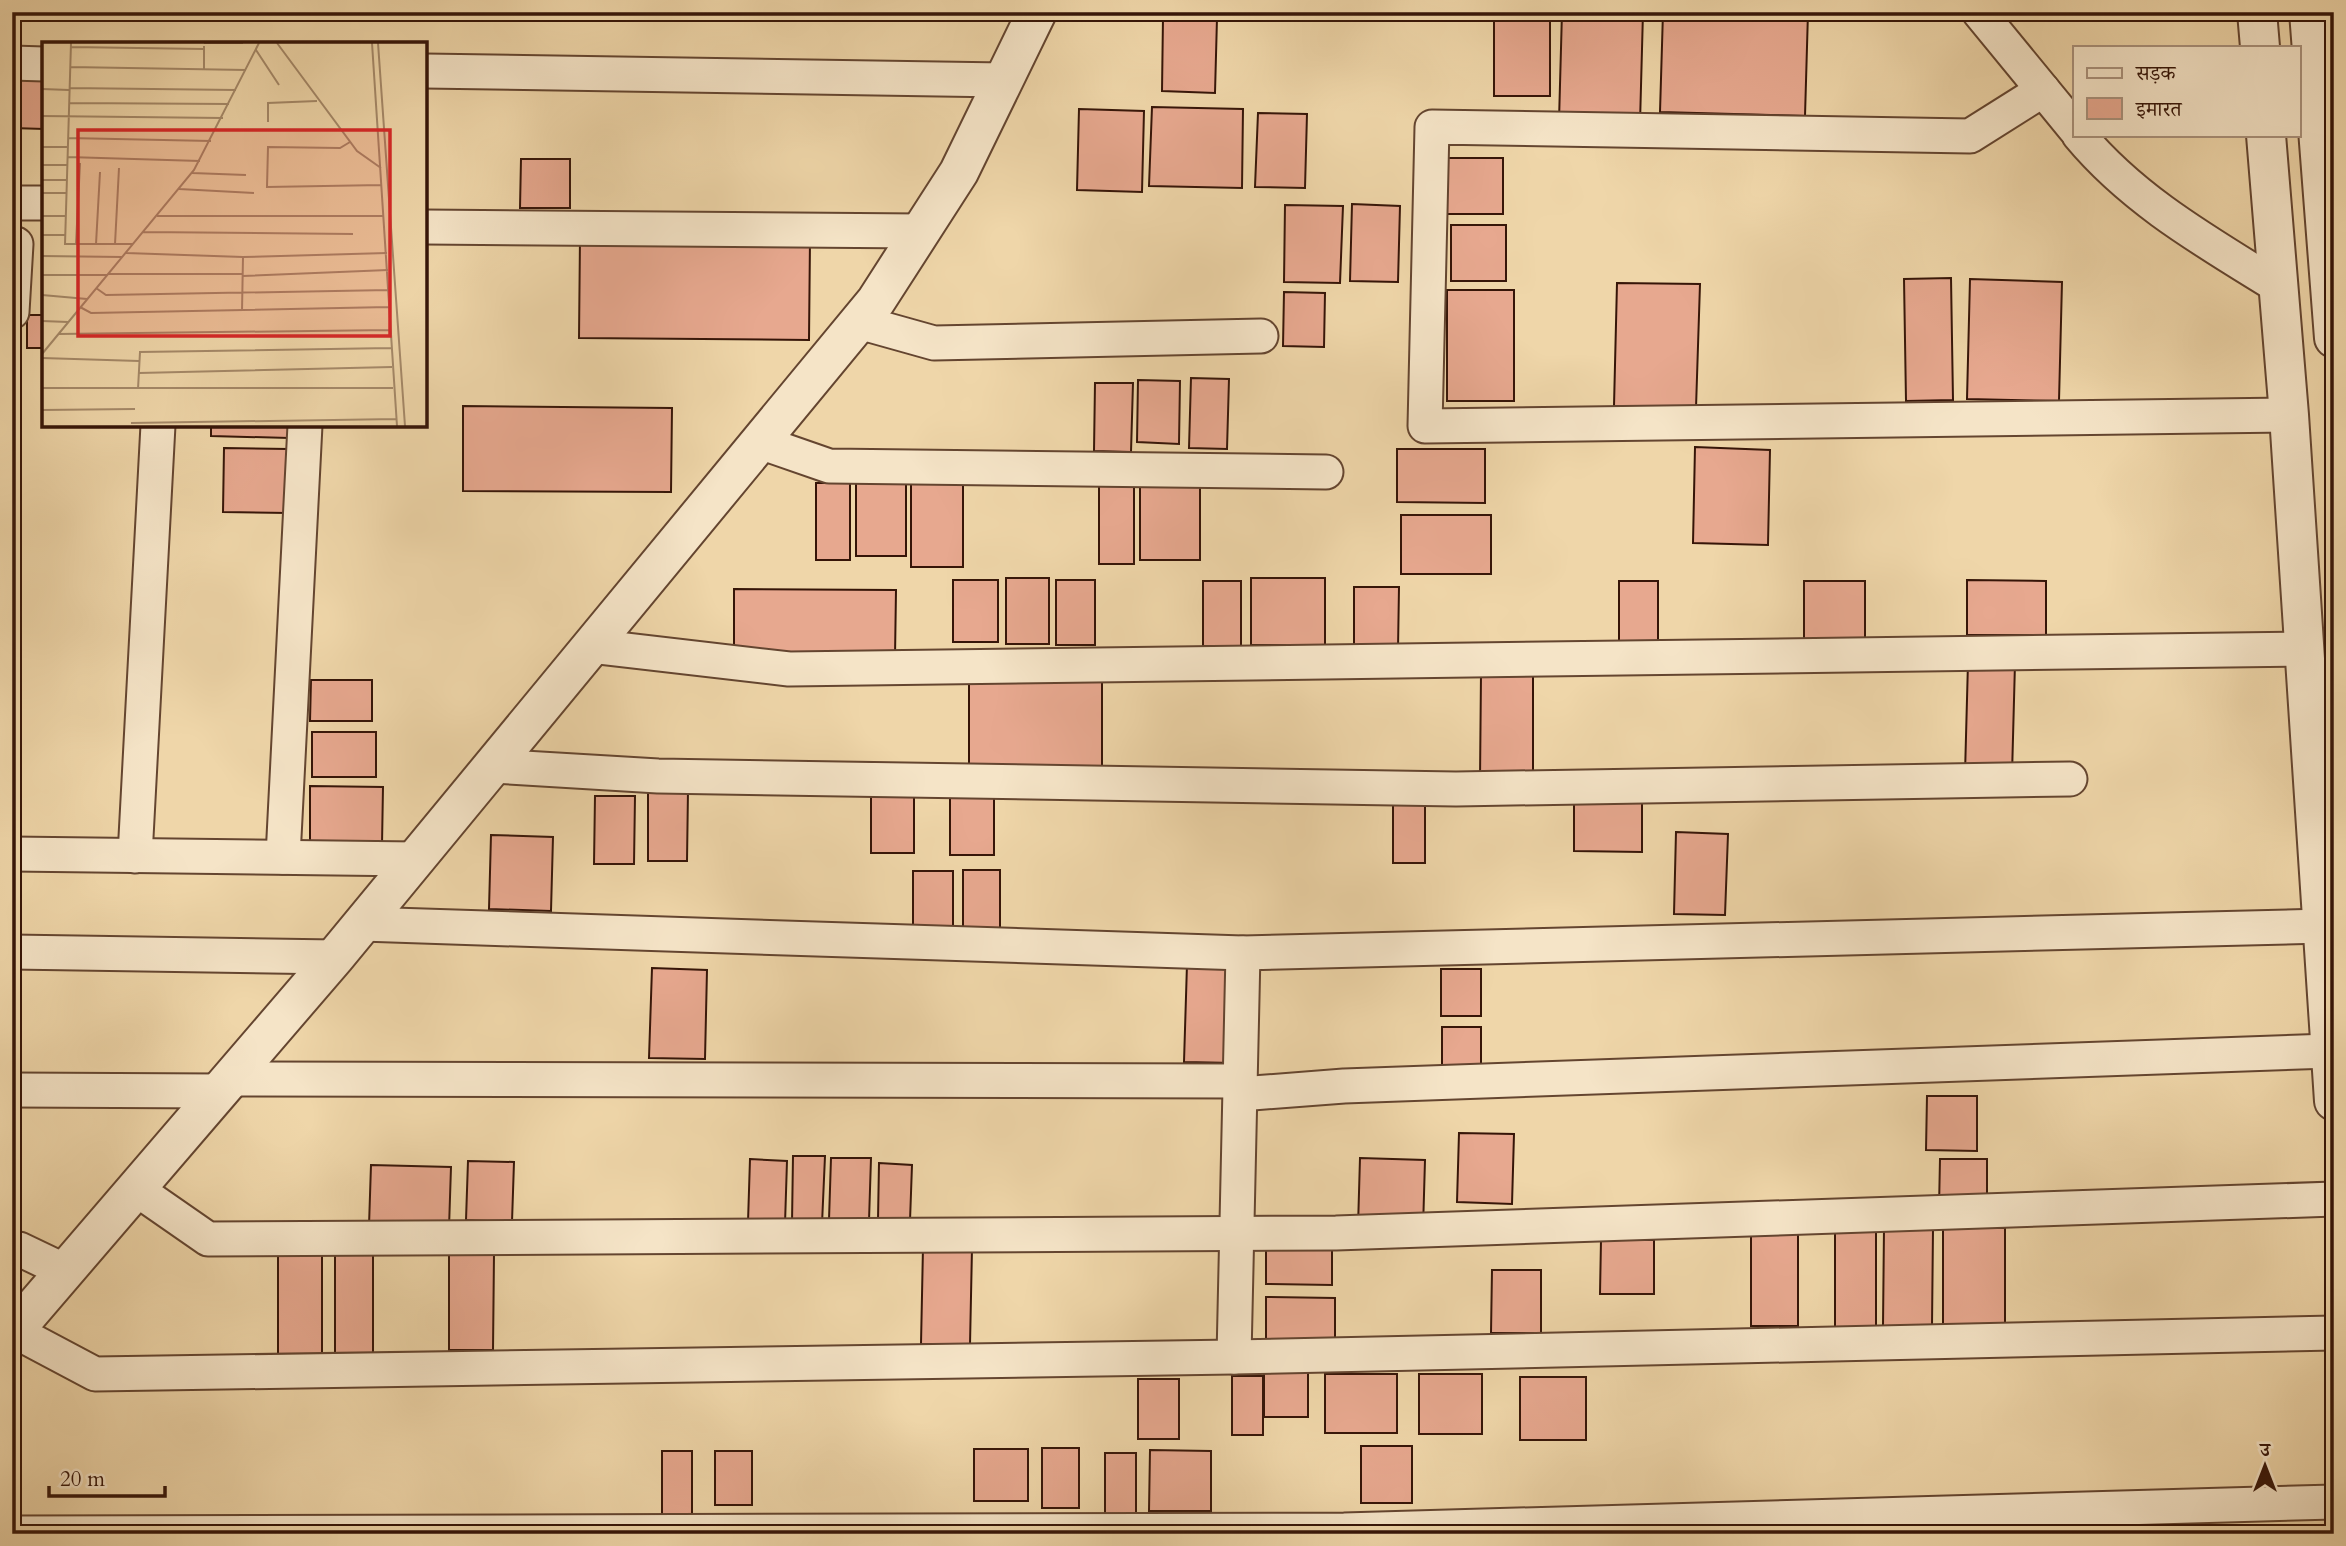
<svg xmlns="http://www.w3.org/2000/svg" width="2346" height="1546" font-family="Cardo,'Noto Serif Devanagari',serif">
	<style>
		.building { fill: #e7a88f; stroke: #361508; stroke-width: 2 }
		.lines { fill: none; stroke-linecap: round; stroke-linejoin: round }
		.minor-casing { stroke: #644530; stroke-width: 37 }
		.tertiary-casing { stroke: #644530; stroke-width: 42 }
		.minor { stroke: #f5e4c7; stroke-width: 33 }
		.tertiary { stroke: #f5e4c7; stroke-width: 38 }
		.inset-road { fill: none; stroke: #a58969; stroke-width: 2 }
		.view { fill: #d62828; fill-opacity: 0.15; stroke: #d62828; stroke-width: 3.5 }
		.inset-edge { fill: none; stroke: #361508; stroke-width: 3.5 }
	</style>
	<rect width="100%" height="100%" fill="#efd6a9"/>
	<filter id="stains"><feTurbulence type="fractalNoise" baseFrequency=".00286" numOctaves="4"/><feColorMatrix values="0 0 0 0 .2 0 0 0 0 .09 0 0 0 0 .02 0 0 0 .5 -.17"/></filter>
	<radialGradient id="worn" r=".72"><stop offset=".6" stop-color="#630" stop-opacity="0"/><stop offset="1" stop-color="#630" stop-opacity=".3"/></radialGradient>
	<g class="building">
		<rect x="1494" y="12" width="56" height="84"/>
		<polygon points="1562,12 1643,12 1640,123 1559,121"/>
		<polygon points="1663,12 1808,12 1805,116 1660,112"/>
		<polygon points="1163,17 1217,18 1215,93 1162,91"/>
		<polygon points="12,76 44,77 44,129 12,128"/>
		<polygon points="1152,107 1243,109 1242,188 1149,186"/>
		<polygon points="1079,109 1144,111 1142,192 1077,190"/>
		<polygon points="1258,113 1307,114 1305,188 1255,187"/>
		<rect x="1444" y="158" width="59" height="56"/>
		<polygon points="521,159 570,159 570,208 520,208"/>
		<polygon points="1352,204 1400,206 1398,282 1350,281"/>
		<polygon points="1285,205 1343,206 1340,283 1284,282"/>
		<rect x="1451" y="225" width="55" height="56"/>
		<polygon points="580,238 810,239 809,340 579,338"/>
		<polygon points="1951,278 1953,400 1906,401 1904,279"/>
		<polygon points="1970,279 2062,282 2059,401 1967,399"/>
		<polygon points="1617,283 1700,284 1696,408 1614,406"/>
		<rect x="1447" y="290" width="67" height="111"/>
		<polygon points="1284,292 1325,293 1324,347 1283,346"/>
		<rect x="27" y="315" width="17" height="33"/>
		<polygon points="1191,378 1229,379 1227,449 1189,448"/>
		<polygon points="1138,380 1180,381 1179,444 1137,442"/>
		<polygon points="1095,383 1133,383 1131,452 1094,451"/>
		<polygon points="463,406 672,408 671,492 463,491"/>
		<polygon points="211,425 289,425 289,438 211,436"/>
		<polygon points="1695,447 1770,450 1768,545 1693,543"/>
		<polygon points="224,448 288,449 288,513 223,512"/>
		<polygon points="1397,449 1485,449 1485,503 1397,502"/>
		<rect x="816" y="483" width="34" height="77"/>
		<rect x="856" y="483" width="50" height="73"/>
		<rect x="911" y="483" width="52" height="84"/>
		<rect x="1099" y="483" width="35" height="81"/>
		<rect x="1140" y="483" width="60" height="77"/>
		<rect x="1401" y="515" width="90" height="59"/>
		<rect x="1006" y="578" width="43" height="66"/>
		<rect x="1251" y="578" width="74" height="67"/>
		<rect x="953" y="580" width="45" height="62"/>
		<rect x="1056" y="580" width="39" height="65"/>
		<polygon points="1967,580 2046,581 2046,635 1967,635"/>
		<rect x="1203" y="581" width="38" height="65"/>
		<rect x="1619" y="581" width="39" height="60"/>
		<polygon points="1804,581 1865,581 1865,643 1804,642"/>
		<polygon points="1354,587 1399,587 1398,650 1354,649"/>
		<polygon points="734,589 896,590 895,657 734,655"/>
		<polygon points="1968,662 2015,663 2012,775 1965,774"/>
		<rect x="969" y="670" width="133" height="101"/>
		<polygon points="1481,673 1533,674 1533,780 1480,780"/>
		<polygon points="311,680 372,680 372,721 310,721"/>
		<rect x="312" y="732" width="64" height="45"/>
		<polygon points="310,786 383,787 382,845 310,845"/>
		<polygon points="648,790 688,790 687,861 648,861"/>
		<rect x="950" y="790" width="44" height="65"/>
		<polygon points="595,796 635,796 634,864 594,864"/>
		<rect x="871" y="796" width="43" height="57"/>
		<polygon points="1574,801 1642,801 1642,852 1574,851"/>
		<rect x="1393" y="802" width="32" height="61"/>
		<polygon points="1676,832 1728,834 1725,915 1674,914"/>
		<polygon points="491,835 553,837 551,911 489,909"/>
		<rect x="963" y="870" width="37" height="59"/>
		<polygon points="913,871 953,871 953,928 913,927"/>
		<polygon points="1187,964 1237,966 1234,1063 1184,1062"/>
		<polygon points="652,968 707,970 705,1059 649,1058"/>
		<rect x="1441" y="969" width="40" height="47"/>
		<rect x="1442" y="1027" width="39" height="50"/>
		<polygon points="1927,1096 1977,1096 1977,1151 1926,1150"/>
		<polygon points="1459,1133 1514,1134 1512,1204 1457,1202"/>
		<polygon points="793,1156 825,1156 822,1224 792,1223"/>
		<polygon points="831,1158 871,1158 869,1221 829,1220"/>
		<polygon points="1360,1158 1425,1160 1423,1229 1358,1227"/>
		<polygon points="750,1159 787,1161 785,1224 748,1222"/>
		<polygon points="1940,1159 1987,1159 1987,1208 1939,1208"/>
		<polygon points="468,1161 514,1162 512,1222 466,1220"/>
		<polygon points="879,1163 912,1165 910,1221 878,1220"/>
		<polygon points="371,1165 451,1167 449,1228 369,1226"/>
		<polygon points="1751,1227 1798,1228 1798,1326 1751,1326"/>
		<polygon points="1884,1228 1933,1229 1932,1326 1883,1326"/>
		<rect x="1943" y="1228" width="62" height="100"/>
		<polygon points="1835,1229 1876,1230 1876,1330 1835,1330"/>
		<polygon points="1601,1240 1654,1240 1654,1294 1600,1294"/>
		<polygon points="1266,1245 1332,1245 1332,1285 1266,1284"/>
		<polygon points="923,1247 972,1248 970,1345 921,1344"/>
		<rect x="278" y="1252" width="44" height="106"/>
		<rect x="335" y="1253" width="38" height="104"/>
		<polygon points="449,1254 494,1254 493,1350 449,1350"/>
		<polygon points="1492,1270 1541,1270 1541,1333 1491,1333"/>
		<polygon points="1266,1297 1335,1298 1335,1348 1266,1347"/>
		<rect x="1264" y="1372" width="44" height="45"/>
		<rect x="1325" y="1374" width="72" height="59"/>
		<rect x="1419" y="1374" width="63" height="60"/>
		<rect x="1232" y="1376" width="31" height="59"/>
		<rect x="1520" y="1377" width="66" height="63"/>
		<rect x="1138" y="1379" width="41" height="60"/>
		<rect x="1361" y="1446" width="51" height="57"/>
		<rect x="1042" y="1448" width="37" height="60"/>
		<rect x="974" y="1449" width="54" height="52"/>
		<polygon points="1150,1450 1211,1451 1211,1511 1149,1511"/>
		<rect x="662" y="1451" width="30" height="69"/>
		<rect x="715" y="1451" width="37" height="54"/>
		<rect x="1105" y="1453" width="31" height="61"/>
	</g>
	<g class="lines">
		<g class="minor-casing">
			<g id="minor">
				<polyline points="1979,12 2075,129"/>
				<polyline points="12,63 44,64"/>
				<polyline points="425,71 1004,80"/>
				<polyline points="2043,90 1970,136 1432,127 1425,426 2289,415"/>
				<path d="M2079 135C2133 200 2205 241 2276 285"/>
				<polyline points="12,203 44,203"/>
				<polyline points="425,227 921,231"/>
				<polyline points="12,312 16,244"/>
				<polyline points="859,322 934,343 1261,336"/>
				<polyline points="760,442 829,466 1326,472"/>
				<polyline points="591,646 789,669 2305,649"/>
				<polyline points="493,766 658,776 1456,789 2070,779"/>
				<polyline points="12,854 416,859"/>
				<polyline points="135,856 158,425"/>
				<polyline points="283,857 305,425"/>
				<polyline points="362,924 1243,953 2324,926"/>
				<polyline points="12,952 335,957"/>
				<polyline points="230,1079 1240,1081"/>
				<polyline points="12,1090 220,1091"/>
				<polyline points="1240,1094 1344,1086 2330,1051"/>
				<polyline points="136,1189 208,1239 1336,1233 2334,1199"/>
				<polyline points="12,1248 19,1249 65,1271"/>
				<polyline points="14,1331 95,1374 1234,1357 2334,1333"/>
				<polyline points="1234,1357 1243,953"/>
				<polyline points="12,1533 1344,1530 2334,1502"/>
			</g>
		</g>
		<g class="tertiary-casing">
			<g id="tertiary">
				<polyline points="2257,12 2260,47"/>
				<polyline points="2309,12 2334,338"/>
				<polyline points="2266,135 2289,415 2334,1101"/>
				<polyline points="12,1333 335,957 876,301 959,172 1037,12"/>
			</g>
		</g>
		<use href="#minor" class="minor"/>
		<use href="#tertiary" class="tertiary"/>
	</g>
	<g transform="translate(42 42)">
		<rect width="385" height="385" fill="#efd6a9"/>
		<path class="inset-road" d="M29 1 23 202H91M162 1H201M235 1 315 109 339 126M330 1 355 384M336 1 363 384M29 5 162 7M214 8 237 43M28 25 204 28M162 27V4M27 46 194 48M0 47 27 48M27 61 187 62M0 74 181 76M226 80V61L275 59M26 96 169 99M308 100 298 106 226 105 225 145 340 143M0 105H26M26 115 158 119M0 123H25M150 131 204 133M0 138H25M137 147 212 151M0 151H25M0 174H24M115 174H342M101 190 311 192M0 193H23M34 202 38 121M54 202 58 130M73 202 77 126M84 211 201 215 345 211M0 214 80 215M66 232H201M0 233H65M201 234 346 228M54 246 64 253 347 248M0 253 45 257M38 265 49 271 347 265M200 269 201 215M0 279 26 280M16 292 348 288M0 312 152 128 217 1M0 316 97 319M97 331 350 325M0 346H351M96 347 98 310 349 306M0 368 93 367M89 381 355 377"/>
		<path class="view" d="M36 88H348V294H36Z"/>
		<rect width="385" height="385" class="inset-edge"/>
	</g>
	<rect width="2346" height="1546" fill="none" stroke="#efd6a9" stroke-width="42"/>
	<rect x="14" y="14" width="2318" height="1518" fill="none" stroke="#361508" stroke-width="3.5"/>
	<rect x="21" y="21" width="2304" height="1504" fill="none" stroke="#361508" stroke-width="2"/>
	<rect x="2073" y="46" width="228" height="91" fill="#f5e4c7" stroke="#a9917b" stroke-width="2"/>
	<rect x="2087" y="68" width="35" height="10" fill="#f5e4c7" stroke="#a9917b" stroke-width="2"/>
	<text x="2136" y="80" font-size="21" fill="#361508">सड़क</text>
	<rect x="2087" y="98" width="35" height="21" fill="#e7a88f" stroke="#a9917b" stroke-width="2"/>
	<text x="2136" y="116" font-size="21" fill="#361508">इमारत</text>
	<g transform="translate(2265 1466)" stroke="#f5e4c7" stroke-width="5" paint-order="stroke">
	<path d="M0-5L12 26L0 18L-12 26Z" fill="#361508"/>
	<text y="-10" font-size="19" font-weight="bold" text-anchor="middle" fill="#361508">उ</text>
	</g>
	<path d="M49 1486v10h116v-10" fill="none" stroke="#361508" stroke-width="3.5"/>
	<text x="60" y="1486" font-size="21" fill="#361508" stroke="#f5e4c7" stroke-width="5" paint-order="stroke">20 m</text>
	<rect width="100%" height="100%" filter="url(#stains)"/>
	<rect width="100%" height="100%" fill="url(#worn)"/>
</svg>
